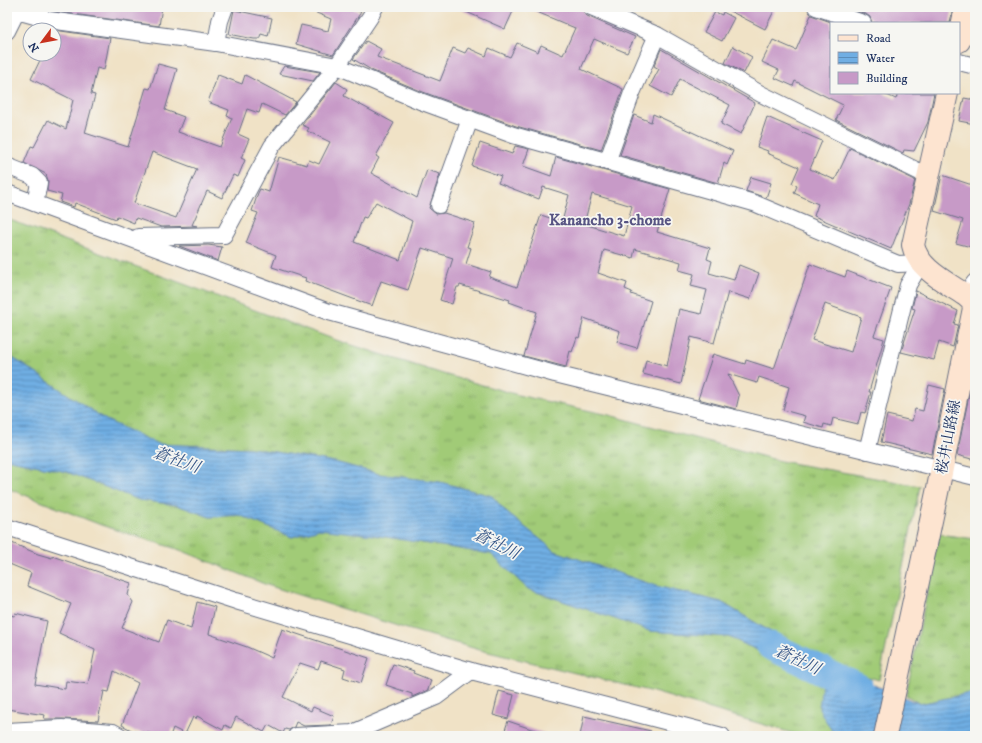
<svg xmlns="http://www.w3.org/2000/svg" width="982" height="743" font-family="'IM FELL DW Pica','Noto Serif JP',serif">
	<style>
		.grass { fill: url(#grass-tufts); stroke: #5e7d6a }
		.water { fill: url(#water-rules); stroke: #466ea0 }
		.lines { fill: none; stroke-linecap: round; stroke-linejoin: round }
		.river { stroke: #70aee3; stroke-width: 29 }
		.building { fill: #c79ac7; fill-rule: evenodd }
		.street-casing { stroke: #666e82; stroke-width: 18 }
		.secondary-casing { stroke: #666e82; stroke-width: 24 }
		.street { stroke: #fff; stroke-width: 16 }
		.secondary { stroke: #fde4d0; stroke-width: 22 }
		.labels { text-anchor: middle; stroke-width: 3.5; stroke-linejoin: round; paint-order: stroke }
		.street-label { font-size: 15px; fill: #1b2f5e; stroke: #f6f6f2 }
		.neighbourhood-label { font-size: 16px; font-weight: bold; fill: #575483; stroke: #f6f6f2 }
		.water-label { font-size: 16px; font-style: italic; fill: #355586; stroke: #f6f6f2 }
	</style>
	<defs>
		<pattern id="grass-tufts" width="24" height="20" patternUnits="userSpaceOnUse"><rect width="24" height="20" fill="#a1cb77"/><path d="M3 7l-1-3M5 7V3M7 7l1-3M15 17l-1-3M17 17v-4M19 17l1-3" fill="none" stroke="#82a565"/></pattern>
		<pattern id="water-rules" width="6" height="5" patternUnits="userSpaceOnUse"><rect width="6" height="5" fill="#70aee3"/><path d="M0 2.5h6" fill="none" stroke="#5b8ebb"/></pattern>
	</defs>
	<rect width="100%" height="100%" fill="#f6f6f2"/>
	<filter id="ink" filterUnits="userSpaceOnUse"><feTurbulence type="fractalNoise" baseFrequency=".025" numOctaves="2"/><feDisplacementMap in="SourceGraphic" scale="8" xChannelSelector="R" yChannelSelector="G"/><feConvolveMatrix kernelMatrix="1 2 1 2 8 2 1 2 1" color-interpolation-filters="sRGB"/></filter>
	<filter id="wash" filterUnits="userSpaceOnUse"><feTurbulence type="fractalNoise" baseFrequency=".012" numOctaves="4" result="noise"/><feDisplacementMap in="SourceGraphic" scale="16" xChannelSelector="R" yChannelSelector="G"/><feGaussianBlur stdDeviation="0.9" result="paint"/><feColorMatrix in="noise" values="0 0 0 0 0 0 0 0 0 0 0 0 0 0 0 0 0 1.4 0 .05"/><feComposite in="paint" operator="in"/></filter>
	<g filter="url(#wash)">
		<rect width="100%" height="100%" fill="#f0e2c6"/>
		<g class="grass">
			<polygon points="7,219 336,340 443,374 522,396 609,415 780,461 920,486 879,680 824,664 832,731 845,736 802,736 650,691 480,650 404,628 267,585 180,550 101,525 7,488 7,459 67,472 139,500 177,505 210,517 239,515 292,537 319,529 374,535 491,554 528,589 650,631 729,637 783,662 823,663 721,602 656,586 555,551 507,513 492,496 440,482 379,474 335,462 251,448 158,444 106,420 7,354"/>
			<polygon points="939,534 975,539 975,692 920,704 906,695"/>
		</g>
		<polygon class="water" points="7,354 106,420 158,444 251,448 335,462 379,474 440,482 492,496 507,513 555,551 656,586 721,602 824,664 920,704 975,692 975,736 845,736 832,731 819,709 824,664 783,662 729,637 650,631 528,589 491,554 374,535 319,529 292,537 239,515 210,517 177,505 139,500 67,472 7,459"/>
		<g class="lines">
			<polyline class="river" points="771,646 859,688"/>
		</g>
		<g id="blocks">
			<g class="building">
				<polygon points="50,7 162,7 159,26 51,11"/>
				<polygon points="302,7 348,7 361,12 333,55 296,44 301,25 328,31 331,19"/>
				<polygon points="455,7 515,7 505,29"/>
				<polygon points="525,7 576,7 582,10 587,16 635,37 627,53 594,39 581,69 623,89 601,150 516,126 423,92 373,71 353,59 366,41 381,49 377,57 440,81 453,48 465,53 468,48 486,56 489,48 510,57 517,43 538,52 541,45 563,55 575,28"/>
				<polygon points="722,7 766,7 774,11 765,29"/>
				<polygon points="845,7 953,7 950,23 872,23 870,17 866,14"/>
				<polygon points="234,10 272,18 268,36 261,34 259,39 254,39 229,34"/>
				<polygon points="715,12 722,15 723,12 734,18 722,41 704,32"/>
				<polygon points="811,15 831,22 831,93 882,93 896,99 898,93 934,93 928,122 914,151 904,150 903,153 836,120 843,105 795,81 793,86 775,78 779,70 762,62 773,40 796,50"/>
				<path d="M54 30 110 38 104 70 97 68 91 94 95 95 85 133 128 147 146 88 150 89 158 64 177 69 165 110 184 117 178 132 220 147 232 118 227 116 229 110 208 102 218 75 242 84 245 75 296 102 285 115 262 104 259 113 247 109 238 134 249 139 241 158 245 160 238 177 233 175 222 198 207 191 192 225 197 226 161 227 136 218 134 223 117 216 116 219 75 203 74 207 60 202 62 195 47 191 48 181 46 174 24 163 31 146 34 147 48 120 66 129 73 100 31 79 43 54H54ZM152 152 197 169 176 218 134 203Z"/>
				<polygon points="733,46 752,57 744,73 725,63"/>
				<polygon points="661,49 755,103 741,134 721,124 730,105 680,79 671,97 650,86 659,69 654,66"/>
				<polygon points="284,66 320,72 313,81 279,74"/>
				<path d="M336 82 347 89 344 96 394 123 376 156 379 158 371 173 417 198 427 170 440 174 429 208 436 214 444 213 475 223 467 247 471 248 466 264 491 272 489 277 517 287 541 215 562 222 569 195 543 187 539 199 498 183 501 176 472 166 480 143 512 154 515 146 529 149 523 166 551 176 556 157 670 189 657 232 710 248 707 259 712 261 709 273 734 280 739 265 759 273 750 299 728 292 714 343 691 337 681 384 643 374 646 360 667 366 679 309 701 314 707 290 691 286 694 274 679 270 681 262 635 249 633 258 604 250 598 273 627 283 625 289 632 292 631 294 651 301 637 348 617 342 620 331 584 318 579 338 577 337 572 352 570 351 566 367 524 356 537 312 509 302 510 300 460 285 459 287H457L452 304 440 300 453 258 422 248 408 290 381 281 372 306 305 281 306 278 272 267 276 255 246 243 258 213 252 211 258 193 260 189 269 192 279 157 307 165 309 160 319 164 330 142 307 131 309 128 302 125ZM592 194 632 206 624 236 584 224ZM376 202 412 221 400 260 354 242 363 217 366 218Z"/>
				<polygon points="964,98 975,100 975,124 959,121"/>
				<polygon points="653,114 733,151 727,165 724,163 718,183 620,155 634,115 651,122"/>
				<polygon points="767,117 822,141 810,169 835,180 850,148 915,180 909,204 891,249 814,216 818,204 794,193 797,186 792,183 799,167 767,153 768,151 757,147"/>
				<polygon points="942,175 975,186 975,248 956,243 963,220 934,211"/>
				<polygon points="751,177 771,183 766,198 746,191"/>
				<polygon points="208,245 222,247 218,261 179,246"/>
				<path d="M810 264 845 277 847 271 891 288 874 336 884 339 869 392H871L865 413 861 412 858 424 833 418 831 426 824 424 823 428 803 422 805 416 783 410 789 387 759 377 757 383 728 374 739 396 736 409 698 399 713 354 745 364 746 360 774 369ZM825 304 861 317 851 352 812 340Z"/>
				<polygon points="916,291 958,311 954,324 958,325 953,347 939,342 934,360 901,352 915,309 912,308"/>
				<polygon points="929,385 945,389 932,454 881,442 887,415 912,421 915,409 923,411"/>
				<polygon points="969,395 975,396 975,460 957,455"/>
				<polygon points="7,541 38,554 52,558 52,556 131,583 128,595 133,602 122,628 159,642 167,620 191,629 197,602 215,607 209,634 247,647 272,658 282,629 369,658 361,683 343,677 345,669 321,661 318,669 300,663 283,697 311,711 313,707 334,716 331,725 304,726 296,722 294,727 289,730 285,729 283,733 268,725 264,732 236,717 231,728 225,725 223,730 197,716 196,719 193,717 185,734 173,728 170,736 133,731 122,725 138,683 114,671 109,692 104,691 98,721 63,719 44,719 45,715 7,709 7,614 14,616 15,613 47,621 35,684 65,689 66,681 88,684 95,650 59,633 71,604 27,586 31,573 7,563"/>
				<polygon points="393,664 414,671 413,673 431,680 428,690 412,697 412,694 386,685"/>
				<polygon points="499,691 514,695 508,719 493,715"/>
				<polygon points="584,716 651,731 651,736 580,736"/>
				<polygon points="508,721 546,734 546,736 503,736"/>
			</g>
		</g>
	</g>
	<g filter="url(#ink)">
		<use href="#blocks" fill-opacity="0" stroke="#666e82" stroke-width="1"/>
		<g class="lines">
			<g class="street-casing">
				<g id="street">
					<polyline points="591,7 657,35 761,94 928,176"/>
					<polyline points="816,7 863,23"/>
					<polyline points="17,11 49,20 216,43 337,66 420,101 513,135 754,203 898,264 921,263"/>
					<polyline points="7,31 19,7"/>
					<polyline points="216,43 220,21 225,7"/>
					<polyline points="959,62 975,66"/>
					<polyline points="607,162 632,93 657,35"/>
					<polyline points="7,166 32,176 39,183 35,203"/>
					<polyline points="7,193 329,312 555,374 975,477"/>
					<polyline points="439,205 470,119"/>
					<polyline points="138,237 224,235 272,146 337,66 370,17 375,7"/>
					<polyline points="965,295 975,282"/>
					<polyline points="867,451 908,285 921,263"/>
					<polyline points="7,527 236,601 471,671 722,736"/>
					<polyline points="7,731 62,728 113,732 120,736"/>
					<polyline points="296,736 352,733 436,697 471,671"/>
				</g>
			</g>
			<g class="secondary-casing">
				<g id="secondary">
					<polyline points="959,41 966,7"/>
					<path d="M885 736 938 488 974 308 972 301 965 295C946 282 918 269 913 245L947 93"/>
				</g>
			</g>
			<use href="#street" class="street"/>
			<use href="#secondary" class="secondary"/>
		</g>
	</g>
	<g class="labels">
		<g class="street-label">
			<text transform="translate(948 437) rotate(-79)" y="5">桜井山路線</text>
		</g>
		<g class="neighbourhood-label">
			<text x="610" y="225">Kanancho 3-chome</text>
		</g>
		<g class="water-label">
			<text transform="translate(177 459) rotate(20)" y="6">蒼社川</text>
			<text transform="translate(497 543) rotate(26)" y="6">蒼社川</text>
			<text transform="translate(798 659) rotate(25)" y="6">蒼社川</text>
		</g>
	</g>
	<rect width="982" height="743" fill="none" stroke="#f6f6f2" stroke-width="24"/>
	<rect x="830" y="22" width="130" height="72" fill="#f6f6f2" stroke="#9ea6b7"/>
	<rect x="838" y="35" width="20" height="6" fill="#fde4d0" stroke="#9ea6b7"/>
	<text x="866" y="42" font-size="12" fill="#1b2f5e">Road</text>
	<rect x="838" y="52" width="20" height="12" fill="url(#water-rules)" stroke="#9ea6b7"/>
	<text x="866" y="62" font-size="12" fill="#1b2f5e">Water</text>
	<rect x="838" y="72" width="20" height="12" fill="#c79ac7" stroke="#9ea6b7"/>
	<text x="866" y="82" font-size="12" fill="#1b2f5e">Building</text>
	<g transform="translate(42 42) rotate(238)"><circle r="19" fill="#f6f6f2" stroke="#9ea6b7"/>
	<path d="M0-3L7 15L0 10L-7 15Z" fill="#c8321e"/>
	<text y="-6" font-size="11" font-weight="bold" text-anchor="middle" fill="#1b2f5e">N</text>
	</g>
</svg>
